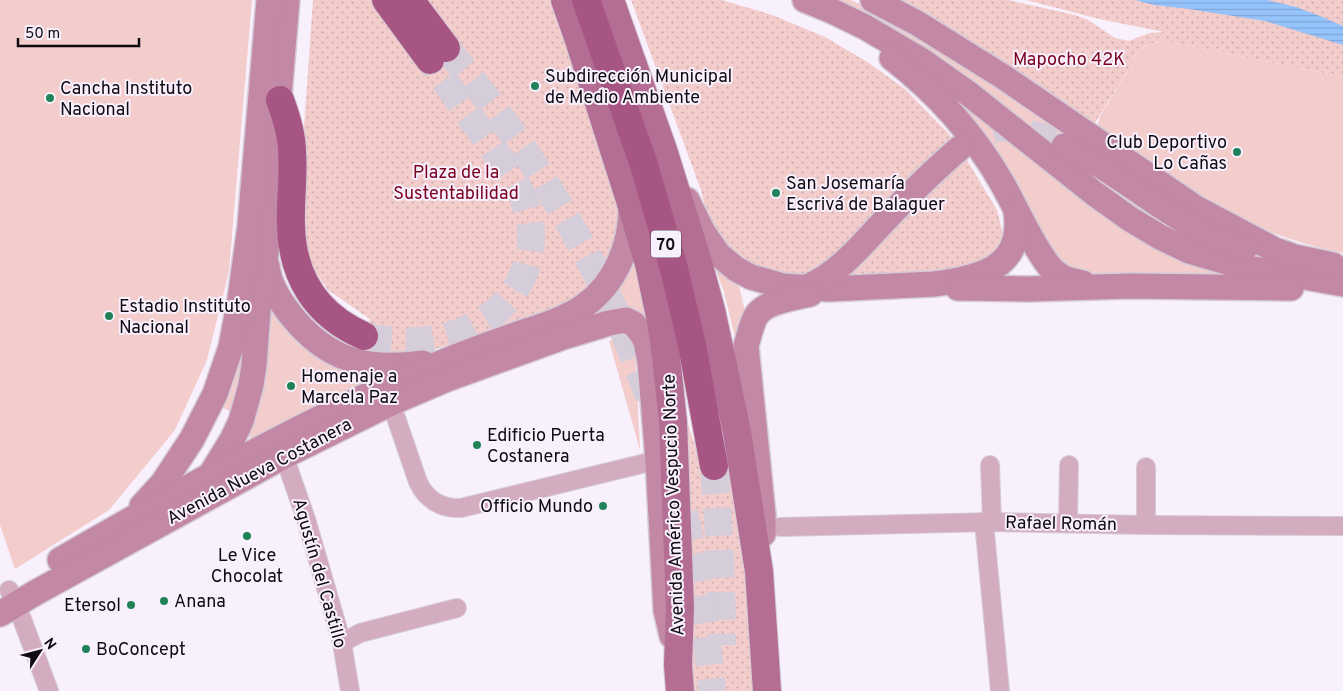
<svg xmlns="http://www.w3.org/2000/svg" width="1343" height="691" font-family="Overpass,sans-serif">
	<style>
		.grass { fill: #f3cccc }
		.park { fill: url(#park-dots) }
		.water { fill: url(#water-rules) }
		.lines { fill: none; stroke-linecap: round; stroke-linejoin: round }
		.secondary-tunnel { stroke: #d6cdda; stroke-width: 25; stroke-dasharray: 25 12; stroke-linecap: butt }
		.motorway-tunnel { stroke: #d6cdda; stroke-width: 28; stroke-dasharray: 28 14; stroke-linecap: butt }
		.minor-casing { stroke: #d4cbd7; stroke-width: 20 }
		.secondary-casing { stroke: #d4cbd7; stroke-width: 28 }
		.primary-casing { stroke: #d4cbd7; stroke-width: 30 }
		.motorway-casing { stroke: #d4cbd7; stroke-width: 30 }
		.minor { stroke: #d4acbf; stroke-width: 18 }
		.secondary { stroke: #c288a6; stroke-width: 25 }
		.primary { stroke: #b46e93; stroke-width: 28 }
		.motorway { stroke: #a75683; stroke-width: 28 }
		.poi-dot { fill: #218159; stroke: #f9f0fd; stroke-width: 2 }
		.labels { text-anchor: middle; stroke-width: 4; stroke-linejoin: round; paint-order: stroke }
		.shield { fill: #f9f0fd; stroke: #554e58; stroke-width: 1 }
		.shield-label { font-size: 16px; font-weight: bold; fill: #0f0911 }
		.park-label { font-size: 18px; fill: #79001e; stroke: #f9f0fd }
		.poi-label { font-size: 18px; fill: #0f0911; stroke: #f9f0fd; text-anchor: start }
		.street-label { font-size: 18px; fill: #0f0911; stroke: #f9f0fd }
	</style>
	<defs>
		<pattern id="park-dots" width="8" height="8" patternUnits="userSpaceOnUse" patternTransform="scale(1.25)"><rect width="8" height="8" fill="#f3cccc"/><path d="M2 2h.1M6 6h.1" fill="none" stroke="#cfaeae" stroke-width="1.8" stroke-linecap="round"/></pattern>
		<pattern id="water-rules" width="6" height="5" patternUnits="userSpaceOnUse" patternTransform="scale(1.25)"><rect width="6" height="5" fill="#95c3fc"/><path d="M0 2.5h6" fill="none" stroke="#7fa6d7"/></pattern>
	</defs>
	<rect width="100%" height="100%" fill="#f9f0fd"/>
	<g class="grass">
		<polygon points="0,0 252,0 229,271 207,360 175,430 109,510 15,569 0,525"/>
		<polygon points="830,0 851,0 882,14 933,43 1063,132 1057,149 1192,237 1180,238"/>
		<path d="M1163 41 1186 45 1343 77V253C1298 244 1255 228 1214 206L1097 129 1100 116 1141 49 1150 44Z"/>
		<polygon points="927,79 1096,208 1260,282 1090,275 1066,272"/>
		<polygon points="632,237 653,336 569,323"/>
		<polygon points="713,263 738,282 746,315 738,350 724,292"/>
		<path d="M272 312C277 319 281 325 286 331 306 356 337 370 367 376L353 390 253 443 246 431 267 315Z"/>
		<polygon points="246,337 237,415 222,407"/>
		<polygon points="623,337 629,338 635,345 640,450 609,341"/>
	</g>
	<g class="park">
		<polygon points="313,0 553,0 622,205 620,239 596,286 561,309 513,327 424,352 410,355 360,352 370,319 328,290 316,273 307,255 302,233 303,142"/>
		<polygon points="631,0 722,0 772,15 825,37 869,63 905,89 949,134 965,157 997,210 1004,238 986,267 842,277 798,277 755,267 733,251 710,225 701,190"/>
		<path d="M892 0H1008L1075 15 1088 20 1115 38 1129 41 1149 33 1164 32 1099 19 1026 0H1343V67L1241 47 1343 67V77L1186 45C1170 42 1154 39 1141 49L1093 126Z"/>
		<polygon points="683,410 702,466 732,460 747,559 747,611 753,691 683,691"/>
	</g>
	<polygon class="water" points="1135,0 1267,0 1296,7 1320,16 1343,26 1343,45 1265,21 1189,9 1154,5"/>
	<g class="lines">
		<path class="secondary-tunnel" d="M960 148C965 144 971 140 977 137 1007 121 1036 132 1064 146"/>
		<g class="motorway-tunnel">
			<path d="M446 48C466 72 486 97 505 123 566 208 616 302 651 402"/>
			<path d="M364 336C404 346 445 343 481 322 524 298 543 243 523 198 514 177 500 159 487 140 468 114 449 87 430 60"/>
			<path d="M714 466C719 526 722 585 722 645"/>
			<path d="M684 513C698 571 707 631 712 691"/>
		</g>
		<g class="minor-casing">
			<g id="minor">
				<path d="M391 403 418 482C426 499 441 509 461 508L658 460"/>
				<polyline points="284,456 306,519 342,643 350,691"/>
				<polyline points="990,465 992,522"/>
				<polyline points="984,522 1000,691"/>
				<polyline points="1068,523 1069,465"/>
				<polyline points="1146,525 1146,467"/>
				<polyline points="780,527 992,522 1146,525 1343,526"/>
				<polyline points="9,590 22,619 49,691"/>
				<polyline points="342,643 360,633 457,608"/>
			</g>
		</g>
		<g class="secondary-casing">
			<g id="secondary">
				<polyline points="805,0 832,11 865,27 921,60 969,94 1095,194 1130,219 1160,237 1189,251 1247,268 1289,274 1343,284"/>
				<polyline points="873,0 917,23 1002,76 1196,208 1275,250 1295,257 1333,265"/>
				<path d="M892 58C937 93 974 134 1002 183 1018 211 1030 241 1049 266 1060 278 1067 280 1083 283"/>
				<path d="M1064 146C1098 162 1128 184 1159 205 1186 223 1213 240 1245 248"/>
				<path d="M687 200 703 232 718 254 736 269 751 277 783 286 829 289 934 284C980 278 1024 268 1016 211"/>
				<path d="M267 266C269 284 279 300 290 314 326 360 366 371 423 363"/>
				<path d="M807 287C841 272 862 244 888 217 911 193 934 170 960 148"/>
				<polyline points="958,288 1028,289 1130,286 1291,288"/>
				<polyline points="211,474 232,440 241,421 251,385 254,365 258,311 266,253 287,0"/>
				<polyline points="142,506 163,483 192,439 215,394 231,347 240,299 250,226 269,0"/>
				<path d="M763 534V515L746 346C749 336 751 325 756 316 765 301 794 298 810 294"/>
				<path d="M60 560C173 495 286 431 405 378 441 362 477 348 515 335 538 327 564 320 584 306 616 283 631 245 631 207"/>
				<polyline points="0,614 35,593 284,456 391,403 447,379 563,337 609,323 626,320 634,324 642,334 646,342 650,362 658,460 666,610 672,636"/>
			</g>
		</g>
		<g class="primary-casing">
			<g id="primary">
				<polyline points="565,0 578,37 630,200 649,264 661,321 666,356 673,422 680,608 678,665 680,691"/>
				<polyline points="610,0 663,150 697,259 711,310 721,356 737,432 759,571 767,691"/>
			</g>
		</g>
		<g class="motorway-casing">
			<g id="motorway">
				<polyline points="386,0 430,60"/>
				<polyline points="410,0 446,48"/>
				<polyline points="586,0 644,165 674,269 692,345 714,466"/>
				<path d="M280 100C286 116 292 134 292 152 294 176 290 200 291 225 292 277 316 315 364 336"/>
			</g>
		</g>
		<use href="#minor" class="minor"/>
		<use href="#secondary" class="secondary"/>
		<use href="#primary" class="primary"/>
		<use href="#motorway" class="motorway"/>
	</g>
	<g class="poi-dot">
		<circle cx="535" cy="86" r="5"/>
		<circle cx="50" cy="98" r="5"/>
		<circle cx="1237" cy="152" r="5"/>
		<circle cx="776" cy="193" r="5"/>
		<circle cx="109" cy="316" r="5"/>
		<circle cx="291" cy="386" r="5"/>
		<circle cx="477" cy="445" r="5"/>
		<circle cx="603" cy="506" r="5"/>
		<circle cx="247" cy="536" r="5"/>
		<circle cx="164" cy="601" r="5"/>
		<circle cx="131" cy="605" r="5"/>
		<circle cx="86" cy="649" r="5"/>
	</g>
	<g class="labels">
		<rect class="shield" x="651" y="230.5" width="30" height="27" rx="4"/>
		<g class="shield-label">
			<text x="666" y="250">70</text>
		</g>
		<g class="park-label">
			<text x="1069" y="65">Mapocho 42K</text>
			<text x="456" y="178">Plaza de la<tspan x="456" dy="21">Sustentabilidad</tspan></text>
		</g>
		<g class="poi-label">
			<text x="545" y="82">Subdirección Municipal<tspan x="545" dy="21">de Medio Ambiente</tspan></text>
			<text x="60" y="94">Cancha Instituto<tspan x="60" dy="21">Nacional</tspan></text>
			<text x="1227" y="148" text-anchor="end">Club Deportivo<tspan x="1227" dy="21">Lo Cañas</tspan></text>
			<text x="786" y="189">San Josemaría<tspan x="786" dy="21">Escrivá de Balaguer</tspan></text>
			<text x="119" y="312">Estadio Instituto<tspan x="119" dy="21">Nacional</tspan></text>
			<text x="301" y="382">Homenaje a<tspan x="301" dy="21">Marcela Paz</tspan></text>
			<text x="487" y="441">Edificio Puerta<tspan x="487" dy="21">Costanera</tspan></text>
			<text x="593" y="512" text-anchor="end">Officio Mundo</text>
			<text x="247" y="561" text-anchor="middle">Le Vice<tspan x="247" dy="21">Chocolat</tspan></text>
			<text x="174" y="607">Anana</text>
			<text x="121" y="611" text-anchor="end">Etersol</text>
			<text x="96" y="655">BoConcept</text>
		</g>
		<g class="street-label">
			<text transform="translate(259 471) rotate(-28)" y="6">Avenida Nueva Costanera</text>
			<text transform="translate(673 505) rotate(-92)" y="6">Avenida Américo Vespucio Norte</text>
			<text transform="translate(1061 523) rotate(1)" y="6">Rafael Román</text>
			<text transform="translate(320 573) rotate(74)" y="6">Agustín del Castillo</text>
		</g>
	</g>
	<g transform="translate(40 651) rotate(54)" stroke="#f9f0fd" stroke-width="4" paint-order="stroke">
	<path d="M0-4L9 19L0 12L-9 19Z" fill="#0f0911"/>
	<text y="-8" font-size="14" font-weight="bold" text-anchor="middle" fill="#0f0911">N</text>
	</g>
	<path d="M18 38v8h121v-8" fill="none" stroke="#0f0911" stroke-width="2.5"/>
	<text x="25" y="38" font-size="15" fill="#0f0911" stroke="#f9f0fd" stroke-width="4" paint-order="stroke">50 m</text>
</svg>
